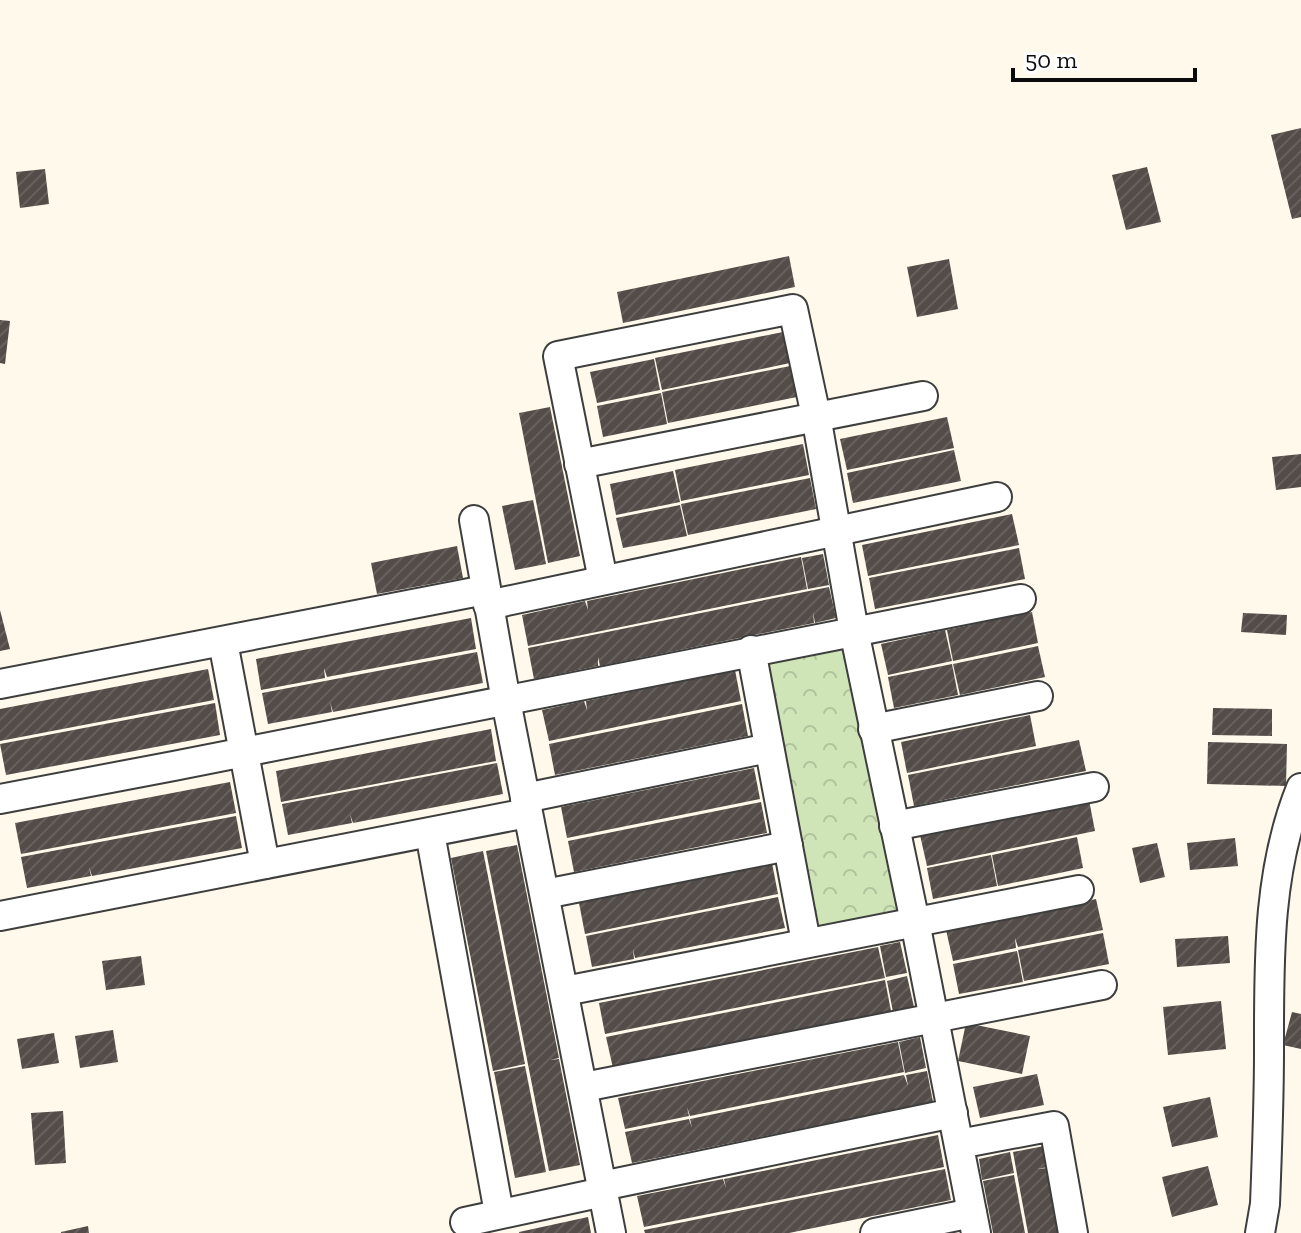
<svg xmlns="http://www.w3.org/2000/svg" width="1301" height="1233" font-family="'Zilla Slab',serif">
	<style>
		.park { fill: url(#park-crowns) }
		.building { fill: url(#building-hatch) }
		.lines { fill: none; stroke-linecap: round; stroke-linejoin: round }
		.minor-casing { stroke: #3e3e3e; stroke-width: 32 }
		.minor { stroke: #fff; stroke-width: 28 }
	</style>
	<defs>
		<pattern id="park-crowns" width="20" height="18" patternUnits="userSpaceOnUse" patternTransform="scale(2)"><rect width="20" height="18" fill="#d0e5b7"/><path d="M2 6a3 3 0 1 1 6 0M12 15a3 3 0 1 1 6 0" fill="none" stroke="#b1c39c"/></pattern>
		<pattern id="building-hatch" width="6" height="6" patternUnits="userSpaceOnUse" patternTransform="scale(2)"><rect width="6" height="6" fill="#534c48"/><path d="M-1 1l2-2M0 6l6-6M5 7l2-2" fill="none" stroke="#67615e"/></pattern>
	</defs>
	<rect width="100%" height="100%" fill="#fef9ea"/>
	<polygon class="park" points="847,641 901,912 815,930 760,658"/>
	<g class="building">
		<polygon points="1301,128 1301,217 1292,219 1271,135"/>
		<polygon points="1147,167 1161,222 1126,230 1112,175"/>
		<polygon points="45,169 49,204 20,208 16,172"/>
		<polygon points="789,256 795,287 623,323 617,292"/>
		<polygon points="949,259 958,309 917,317 907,267"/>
		<polygon points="0,320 10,321 5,364 0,363"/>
		<polygon points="783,332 790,363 662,390 655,358"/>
		<polygon points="654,359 660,390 597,403 590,372"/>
		<polygon points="790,366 797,397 668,423 662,392"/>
		<polygon points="661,393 667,424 603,437 597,406"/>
		<polygon points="550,407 580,556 548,563 519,413"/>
		<polygon points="947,417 954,448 847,470 840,439"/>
		<polygon points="803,444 809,475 681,501 675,470"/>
		<polygon points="954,450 961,481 853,503 847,473"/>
		<polygon points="1301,454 1301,487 1276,490 1272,457"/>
		<polygon points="673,471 680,502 616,515 610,484"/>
		<polygon points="810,478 816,509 688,535 681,504"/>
		<polygon points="533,500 546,564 515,570 502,506"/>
		<polygon points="680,505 687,536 623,548 616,518"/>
		<polygon points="1012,514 1019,545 868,576 862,545"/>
		<polygon points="457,546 463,578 377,594 371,563"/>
		<polygon points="1019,548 1025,579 875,609 869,578"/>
		<polygon points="823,554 829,585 808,589 802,558"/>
		<polygon points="801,557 807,589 528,646 522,615 585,601 588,610 587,601"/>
		<polygon points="829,587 836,618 815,623 813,612 814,623 600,666 598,657 598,666 534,679 528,648"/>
		<polygon points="0,610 10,649 0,651"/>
		<polygon points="1032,612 1038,643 953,661 947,630"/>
		<polygon points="1243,613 1287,615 1286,635 1241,632"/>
		<polygon points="471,618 476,649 327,677 324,668 325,678 261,690 256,659"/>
		<polygon points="945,630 952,661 888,675 881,644"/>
		<polygon points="1038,646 1045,677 960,695 953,664"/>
		<polygon points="477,652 483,683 333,712 330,702 332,712 268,724 262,693"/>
		<polygon points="952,664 958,695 894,708 888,677"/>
		<polygon points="208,669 214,700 0,741 0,709"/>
		<polygon points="735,670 741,701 549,741 542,710 584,701 587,710 586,701"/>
		<polygon points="215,703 220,735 6,775 0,744"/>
		<polygon points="742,704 748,736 555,775 549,744"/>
		<polygon points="1213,708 1272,709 1272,736 1212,735"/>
		<polygon points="1030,715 1036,746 907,773 901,742"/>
		<polygon points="491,729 496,761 281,802 276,771"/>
		<polygon points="1079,740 1086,771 914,806 908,775"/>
		<polygon points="1208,742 1287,744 1286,786 1207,784"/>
		<polygon points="497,763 503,794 353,823 350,814 352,823 288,835 282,804"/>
		<polygon points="754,768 760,799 567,838 561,807"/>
		<polygon points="230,782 236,813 21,854 15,823"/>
		<polygon points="1089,800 1095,831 927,866 920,835"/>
		<polygon points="761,802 767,833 574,872 568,841"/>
		<polygon points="236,816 242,848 92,876 89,867 91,876 27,888 21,857"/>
		<polygon points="1077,837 1083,868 998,886 992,855"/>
		<polygon points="1235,838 1238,866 1190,870 1187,843"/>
		<polygon points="1157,843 1165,877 1140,883 1132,848"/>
		<polygon points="517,845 559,1058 550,1060 559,1059 580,1165 549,1171 486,851"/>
		<polygon points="483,851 525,1064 493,1071 451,858"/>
		<polygon points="991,855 997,886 933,899 927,868"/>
		<polygon points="772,863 778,894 585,934 579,903"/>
		<polygon points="778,897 785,928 635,958 633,949 634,959 592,967 586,936"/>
		<polygon points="1096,899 1103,930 1018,947 1015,938 1016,948 953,961 946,930"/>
		<polygon points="1103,933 1109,964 1024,981 1018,950"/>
		<polygon points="1228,936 1230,963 1177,967 1175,939"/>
		<polygon points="900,942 907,973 886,977 880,946"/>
		<polygon points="878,947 885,978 605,1034 599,1003"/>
		<polygon points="1017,951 1023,982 959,994 953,964"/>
		<polygon points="141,956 145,985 106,990 102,961"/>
		<polygon points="907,976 914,1007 893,1012 887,981"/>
		<polygon points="885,980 891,1011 613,1068 606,1037"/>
		<polygon points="1221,1001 1226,1049 1168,1055 1163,1007"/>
		<polygon points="1292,1012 1301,1014 1301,1049 1283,1045"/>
		<polygon points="966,1023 1030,1036 1022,1074 958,1061"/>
		<polygon points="113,1030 118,1062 80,1068 75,1036"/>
		<polygon points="54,1033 59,1063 22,1069 17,1039"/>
		<polygon points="920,1037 926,1068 905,1073 899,1042"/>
		<polygon points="898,1042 904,1072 690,1116 687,1107 689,1116 625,1129 618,1098"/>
		<polygon points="525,1066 546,1172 515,1178 494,1072"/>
		<polygon points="927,1071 933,1102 632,1163 625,1132 689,1119 692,1128 690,1119 904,1075 908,1086 906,1075"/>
		<polygon points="1037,1074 1044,1105 980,1118 973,1087"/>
		<polygon points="1210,1097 1218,1137 1172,1147 1163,1107"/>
		<polygon points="63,1111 66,1163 35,1165 31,1113"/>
		<polygon points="938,1135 944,1167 644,1227 637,1196 723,1179 726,1188 724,1179"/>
		<polygon points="1044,1146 1048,1167 1037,1169 1048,1168 1061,1233 1028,1233 1017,1174 1013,1152"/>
		<polygon points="1010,1152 1014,1173 982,1180 979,1159"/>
		<polygon points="1208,1166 1218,1205 1172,1217 1162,1177"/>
		<polygon points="945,1169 951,1200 789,1233 645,1233 644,1230"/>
		<polygon points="1014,1175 1025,1233 993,1233 983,1181"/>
		<polygon points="588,1217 591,1233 519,1233 519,1232"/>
		<polygon points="88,1226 89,1233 61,1233 61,1232"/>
	</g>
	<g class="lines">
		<g class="minor-casing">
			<g id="minor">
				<polyline points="579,464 923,396"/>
				<polyline points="474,520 506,701 611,1233"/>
				<polyline points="603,580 558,356 793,309 816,416 854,631 915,922 976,1233"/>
				<polyline points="488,605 997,497"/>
				<polyline points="223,642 265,864"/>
				<polyline points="751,650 806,942"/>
				<polyline points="0,684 485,590"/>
				<polyline points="873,729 1038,696"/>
				<polyline points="525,798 769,748"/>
				<path d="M0 799C341 735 681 665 1021 599"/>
				<polyline points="894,826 1094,787"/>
				<polyline points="430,833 499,1213"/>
				<polyline points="545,894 788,846"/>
				<polyline points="0,916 527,813"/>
				<polyline points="565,991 1079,890"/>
				<polyline points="584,1087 1102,985"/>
				<polyline points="959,1144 1054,1126 1073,1233"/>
				<polyline points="602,1186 953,1113"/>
				<polyline points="465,1222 603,1192"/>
				<polyline points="875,1233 972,1213"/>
				<path d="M1260 1233 1265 1204C1267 1153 1269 1102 1269 1052 1269 963 1267 872 1301 788"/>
			</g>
		</g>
		<use href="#minor" class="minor"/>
	</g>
	<path d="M1013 68v12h182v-12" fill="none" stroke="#0b0b0b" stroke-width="4"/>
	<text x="1025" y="68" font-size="24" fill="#0b0b0b" stroke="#ffffff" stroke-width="6" paint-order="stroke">50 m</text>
</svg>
